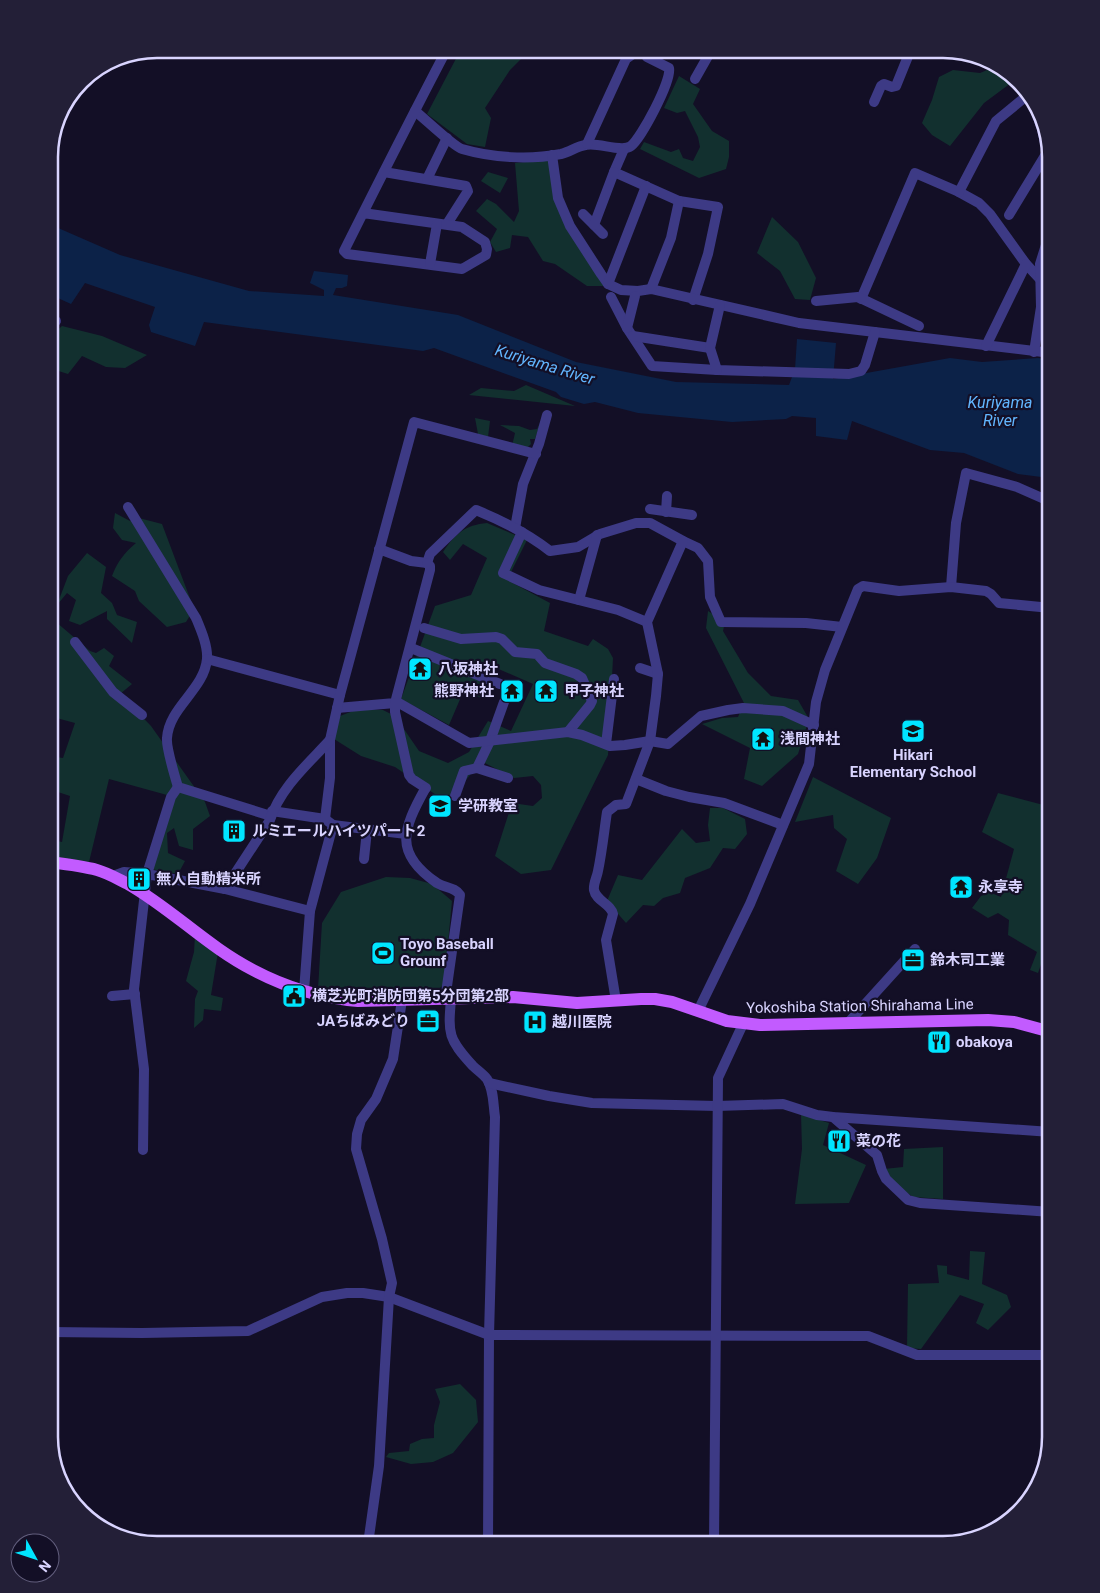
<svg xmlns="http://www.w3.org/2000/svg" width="1100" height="1593" font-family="Roboto,'Noto Sans JP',sans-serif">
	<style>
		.green { fill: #12302f }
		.water { fill: #0c2248 }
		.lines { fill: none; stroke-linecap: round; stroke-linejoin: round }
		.minor { stroke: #3d3a85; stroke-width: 10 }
		.major { stroke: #c25bff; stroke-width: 12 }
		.labels { text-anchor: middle; stroke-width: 4.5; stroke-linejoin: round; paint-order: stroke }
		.poi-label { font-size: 15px; font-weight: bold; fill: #d9d4ff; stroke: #130f26; text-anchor: start }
		.street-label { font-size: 15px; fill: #d9d4ff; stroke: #130f26 }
		.water-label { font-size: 16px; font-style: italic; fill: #62b6ff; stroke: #130f26 }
		.rim { fill: none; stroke: #d9d4ff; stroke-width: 2.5 }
	</style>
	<rect width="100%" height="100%" fill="#130f26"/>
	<g class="green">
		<polygon points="461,49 531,49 510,70 485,108 491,118 485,147 467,144 427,114"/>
		<polygon points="999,65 1003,67 1015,80 984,103 950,146 932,135 922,123 932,100 939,77 953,70 980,73"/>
		<polygon points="679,76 700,89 693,104 712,131 729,141 729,157 726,169 699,178 640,149 644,142 671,152 679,149 683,158 693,161 700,147 698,137 685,111 677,113 664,108"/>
		<polygon points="549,160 555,201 604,286 587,286 555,264 543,261 528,237 512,235 510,248 496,252 490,242 497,229 476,211 487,199 496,204 514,222 519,211 515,163"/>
		<polygon points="488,172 508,178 500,193 481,181"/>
		<polygon points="772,217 798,242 816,278 810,300 795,299 780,271 757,253"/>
		<polygon points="62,326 102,336 147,355 125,368 106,367 82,356 68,374 49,368 49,338"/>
		<polygon points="526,385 575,406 469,395 481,388 514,391"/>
		<polygon points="475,418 490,421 488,437 478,434"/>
		<polygon points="541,421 535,439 530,439 531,444 523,452 512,446 515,433 500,425 519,426 530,430 537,429"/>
		<path d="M115 513 130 521 135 517 162 524 194 609 186 622 167 627 139 601 135 591 112 576C117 562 125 552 136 543L122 540 113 528Z"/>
		<path d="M487 523 527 540 507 580 550 603 544 631 588 646 593 639 608 649 613 658 608 755 551 870 521 874 495 856 512 803 533 806 542 798 541 785 533 776 514 778 481 761 448 803 395 767 361 756 334 739 340 716 358 709 383 710 395 716 419 751 448 763 469 752 488 721 511 731 533 684 494 667 481 698 464 690 449 725 401 699 435 606 471 595 487 558 463 544 450 560 443 552C455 534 465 525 487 523Z"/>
		<polygon points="87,553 106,567 101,593 112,603 117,615 137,622 132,643 107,619 107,611 80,625 69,621 76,600 67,593 57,605 68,576"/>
		<polygon points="708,611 725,622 723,631 748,673 771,696 798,700 809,719 798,754 762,786 744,779 750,748 702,724 722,718 738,717 744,703 706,628"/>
		<polygon points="49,616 90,651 96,653 104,648 114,656 109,666 132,684 120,694 151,726 205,802 210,816 193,829 193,850 179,846 174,828 167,833 168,853 185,861 178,874 151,869 167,795 109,779 89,862 49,856 49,839 62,842 70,796 49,789 49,756 63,758 75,723 49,716 49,670 55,661 49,640"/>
		<polygon points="813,777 891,818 877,858 858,884 836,871 847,839 834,828 833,815 795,822"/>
		<polygon points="998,793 1051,807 1051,946 1048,954 1045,953 1038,973 1030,970 1037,952 1008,935 1009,920 998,913 988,918 972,908 981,896 989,892 1001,897 1014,849 982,832"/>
		<polygon points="710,808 723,808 745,819 747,834 735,849 723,848 710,868 685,878 680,893 663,898 654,906 643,905 626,923 607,901 618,875 642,880 682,829 696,843 710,841 708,825"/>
		<polygon points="386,877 410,878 432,884 452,901 444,984 437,991 376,995 318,989 322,923 341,892"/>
		<polygon points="195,935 218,952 211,995 223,998 221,1011 204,1009 203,1020 194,1028 195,999 198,991 186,981 194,952"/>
		<polygon points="801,1114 829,1123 823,1145 866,1165 849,1203 795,1204 802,1149"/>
		<polygon points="943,1147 943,1199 913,1197 894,1183 884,1169 903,1167 904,1149"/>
		<polygon points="970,1251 985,1252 982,1284 1007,1295 1011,1307 988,1330 976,1323 984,1304 960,1295 921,1349 907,1348 908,1284 939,1283 937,1265 947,1266 947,1274 969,1280"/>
		<polygon points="460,1384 476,1400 478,1422 453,1453 433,1462 411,1464 386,1457 389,1453 409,1451 410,1444 422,1439 434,1438 434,1425 440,1402 435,1389"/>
	</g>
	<polygon class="water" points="49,224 120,255 249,291 324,296 324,290 310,283 314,271 348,275 347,286 342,288 336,288 333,295 458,315 576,362 676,382 789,385 795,369 797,339 836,343 833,379 950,358 982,362 1038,358 1051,360 1051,481 1049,478 1018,474 964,453 930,450 852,421 847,440 816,436 816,418 792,416 786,419 732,422 638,413 595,402 584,404 561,397 556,392 434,348 423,351 204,322 195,346 151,332 149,325 155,307 85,283 71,304 49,294"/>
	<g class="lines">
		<g class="minor">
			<polyline points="939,49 957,51"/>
			<polyline points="839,54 841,49"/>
			<polyline points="695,79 712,49"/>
			<polyline points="1030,95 1042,129 1051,171"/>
			<polyline points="874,102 881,86 884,84 892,87 896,86 911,49"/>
			<path d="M415 111C424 118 454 147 462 149 493 158 529 160 561 154 570 152 577 146 586 145 598 142 622 153 631 146 641 138 672 81 669 68L647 57 648 49"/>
			<polyline points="587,144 626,59 636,52"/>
			<polyline points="624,149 614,172 679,201 718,207 708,254 693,300"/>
			<polyline points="552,155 558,198 570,226 601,274 608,284 621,290 638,291 651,289 799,323 1051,353"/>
			<polyline points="384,172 466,186 468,191 447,224"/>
			<polyline points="427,179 447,138"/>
			<polyline points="959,192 979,203 990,214 1026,264 1040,279 1051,281"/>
			<path d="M363 213 462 227 485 242 487 249 486 255 462 269 347 254 344 251C378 183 412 116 447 49"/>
			<polyline points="583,214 603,234"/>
			<polyline points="1009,215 1046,154"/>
			<polyline points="594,225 614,172"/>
			<polyline points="430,264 437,224"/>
			<polyline points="608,284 646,186"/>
			<polyline points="651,289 671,238 679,201"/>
			<polyline points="611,297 627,328 652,366 717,370 849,374 861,371 865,365 875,332"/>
			<polyline points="861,299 915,173 959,192 996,121 1029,94"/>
			<polyline points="816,301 858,297 919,326"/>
			<polyline points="627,328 635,296"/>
			<polyline points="49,330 56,321"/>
			<polyline points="633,336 710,348"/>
			<polyline points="986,346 1026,264"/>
			<polyline points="1034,352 1041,307 1040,264 1051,229"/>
			<polyline points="717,370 710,348 720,305"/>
			<path d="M128 507 196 618C201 630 208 646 207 659 204 690 169 707 167 738 166 747 175 777 178 787L271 816"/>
			<polyline points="650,509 692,515"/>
			<polyline points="666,512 667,496"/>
			<polyline points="515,528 523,484 539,444 547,415"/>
			<polyline points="522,532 503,573 539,590 618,610 647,622"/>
			<path d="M379 549 411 561 427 563 430 554 476 510C503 521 527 533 550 551L578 547 600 534 636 523H650L683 541 698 548 708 561 710 597 721 622 806 623 842 627"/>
			<polyline points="951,587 956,523 966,473 1017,487 1051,502"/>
			<polyline points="579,600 597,535"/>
			<polyline points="424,628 461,639 496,637 502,639 515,652 537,654 545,663 576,674 582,678 592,701 590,705 568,732"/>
			<polyline points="75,642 113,692 142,715"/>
			<polyline points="411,648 500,684"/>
			<polyline points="207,659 340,695"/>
			<polyline points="640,668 658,674"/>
			<polyline points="337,708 395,703 430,570 430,566 427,563"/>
			<polyline points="606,744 614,679"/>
			<polyline points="477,768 490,741 504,702"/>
			<polyline points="636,779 666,791 689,797 724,803 783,825"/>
			<polyline points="426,788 412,779 409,775 395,712 395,703 399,703 469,743 568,732 582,735 610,746 625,745 650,741 668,744 701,716 728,710 743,708 783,711 814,725"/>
			<path d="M425 789C403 829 393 853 437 883 445 888 455 887 460 895L445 1000"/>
			<polyline points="455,796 464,771 477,768 508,778"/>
			<polyline points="272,811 325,819 333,825 310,911 304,991"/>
			<polyline points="325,819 330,778 330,740 340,695 414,422 536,454"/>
			<polyline points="333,825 406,834"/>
			<polyline points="364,859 367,830"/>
			<path d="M1051 866C1048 851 1049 835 1051 820"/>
			<polyline points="113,876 124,872 147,874 225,889 310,911"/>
			<path d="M225 889 270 820C280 788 308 764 330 740"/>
			<polyline points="112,996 135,994"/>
			<path d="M451 999C448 1034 448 1039 473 1066 477 1070 483 1074 487 1079 494 1090 493 1104 495 1117L489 1335 488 1544"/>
			<path d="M616 1001 606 940 613 914C611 904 596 901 594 890 593 884 597 877 598 871 602 852 604 832 607 812L616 805 626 804 650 741 656 696 658 674 647 622 683 541"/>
			<polyline points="698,1011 750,904 809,764 816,702 825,670 858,589 863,586 899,591 951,587 986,591 991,594 999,603 1051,608"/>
			<polyline points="848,1023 915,949"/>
			<polyline points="489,1083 549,1096 592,1103 717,1106 783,1104 817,1115 833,1117 1051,1132"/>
			<polyline points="833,1117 877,1155 882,1171 886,1179 908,1200 920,1203 1051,1212"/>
			<polyline points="143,1150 144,1069 134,989 147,874 171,797 178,787"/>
			<polyline points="49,1332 142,1333 248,1331 322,1297 347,1293 363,1293 389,1297 489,1335 868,1336 917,1355 1051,1355"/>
			<polyline points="368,1544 379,1466 389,1297 392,1283 382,1239 356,1149 357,1134 361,1120 376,1099 393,1059 402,1000"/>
			<polyline points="714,1544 718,1078 743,1024"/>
		</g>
		<path class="major" d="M49 862C65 864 82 866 97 870 108 873 118 879 128 884 172 909 208 947 253 970 287 988 320 998 358 1001L513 997 577 1003 641 999H655L672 1002 727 1021 760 1025 988 1020 1014 1022 1051 1032"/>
	</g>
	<defs>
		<g id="temple-square" transform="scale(1.25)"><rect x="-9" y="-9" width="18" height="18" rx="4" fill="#00e5ff" stroke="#130f26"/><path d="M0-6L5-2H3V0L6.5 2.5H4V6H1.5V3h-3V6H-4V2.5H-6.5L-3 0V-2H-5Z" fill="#111"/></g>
		<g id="school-square" transform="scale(1.25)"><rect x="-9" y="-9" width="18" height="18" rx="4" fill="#00e5ff" stroke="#130f26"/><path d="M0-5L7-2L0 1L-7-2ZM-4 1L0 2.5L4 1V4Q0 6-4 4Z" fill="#111"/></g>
		<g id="building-square" transform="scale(1.25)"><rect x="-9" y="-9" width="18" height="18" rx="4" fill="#00e5ff" stroke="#130f26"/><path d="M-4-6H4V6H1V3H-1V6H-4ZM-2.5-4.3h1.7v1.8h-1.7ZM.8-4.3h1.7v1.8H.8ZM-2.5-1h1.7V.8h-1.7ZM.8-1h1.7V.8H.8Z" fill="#111"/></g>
		<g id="stadium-square" transform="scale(1.25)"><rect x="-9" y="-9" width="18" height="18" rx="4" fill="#00e5ff" stroke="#130f26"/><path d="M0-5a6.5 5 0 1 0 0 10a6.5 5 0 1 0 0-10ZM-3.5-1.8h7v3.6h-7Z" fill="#111"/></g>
		<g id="office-square" transform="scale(1.25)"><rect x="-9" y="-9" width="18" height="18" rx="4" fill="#00e5ff" stroke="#130f26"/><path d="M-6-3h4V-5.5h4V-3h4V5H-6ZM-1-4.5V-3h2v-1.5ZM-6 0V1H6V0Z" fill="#111"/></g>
		<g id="civic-square" transform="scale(1.25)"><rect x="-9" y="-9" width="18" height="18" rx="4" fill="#00e5ff" stroke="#130f26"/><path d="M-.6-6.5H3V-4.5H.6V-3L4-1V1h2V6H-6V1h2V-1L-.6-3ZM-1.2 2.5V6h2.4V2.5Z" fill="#111"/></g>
		<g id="hospital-square" transform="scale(1.25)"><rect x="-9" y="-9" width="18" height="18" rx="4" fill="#00e5ff" stroke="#130f26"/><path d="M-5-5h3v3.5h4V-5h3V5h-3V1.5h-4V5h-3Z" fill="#111"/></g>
		<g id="restaurant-square" transform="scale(1.25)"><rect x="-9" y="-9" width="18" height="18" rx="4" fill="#00e5ff" stroke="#130f26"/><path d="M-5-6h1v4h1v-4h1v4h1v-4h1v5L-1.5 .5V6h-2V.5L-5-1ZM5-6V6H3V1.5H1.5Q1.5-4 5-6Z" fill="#111"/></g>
	</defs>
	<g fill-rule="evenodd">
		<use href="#temple-square" x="420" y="669"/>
		<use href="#temple-square" x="512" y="691"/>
		<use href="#temple-square" x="546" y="691"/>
		<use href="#school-square" x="913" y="731"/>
		<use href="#temple-square" x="763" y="739"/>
		<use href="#school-square" x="440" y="806"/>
		<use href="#building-square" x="234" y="831"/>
		<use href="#building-square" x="139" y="879"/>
		<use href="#temple-square" x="961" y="887"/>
		<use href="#stadium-square" x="383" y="953"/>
		<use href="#office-square" x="913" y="960"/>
		<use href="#civic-square" x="294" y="996"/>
		<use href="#office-square" x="428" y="1021"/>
		<use href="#hospital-square" x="535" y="1022"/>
		<use href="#restaurant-square" x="939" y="1042"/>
		<use href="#restaurant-square" x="839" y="1141"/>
	</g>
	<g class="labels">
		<g class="poi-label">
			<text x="438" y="674">八坂神社</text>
			<text x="494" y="696" text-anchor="end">熊野神社</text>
			<text x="564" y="696">甲子神社</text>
			<text x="780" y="744">浅間神社</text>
			<text x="913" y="760" text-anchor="middle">Hikari<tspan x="913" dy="17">Elementary School</tspan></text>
			<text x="458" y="811">学研教室</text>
			<text x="252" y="836">ルミエールハイツパート2</text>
			<text x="156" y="884">無人自動精米所</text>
			<text x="978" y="892">永享寺</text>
			<text x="400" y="949">Toyo Baseball<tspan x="400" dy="17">Grounf</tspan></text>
			<text x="930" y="965">鈴木司工業</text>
			<text x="312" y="1001">横芝光町消防団第5分団第2部</text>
			<text x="410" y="1026" text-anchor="end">JAちばみどり</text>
			<text x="552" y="1027">越川医院</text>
			<text x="956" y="1047">obakoya</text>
			<text x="856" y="1146">菜の花</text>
		</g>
		<g class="street-label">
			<text transform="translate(860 1006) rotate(-1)" y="5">Yokoshiba Station Shirahama Line</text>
		</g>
		<g class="water-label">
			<text transform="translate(545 364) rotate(17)" y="6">Kuriyama River</text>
			<text x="1000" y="408">Kuriyama<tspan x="1000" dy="18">River</tspan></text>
		</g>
	</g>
	<path d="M0 0H1100V1593H0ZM157 58H943A99 99 0 0 1 1042 157V1437A99 99 0 0 1 943 1536H157A99 99 0 0 1 58 1437V157A99 99 0 0 1 157 58Z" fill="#231f37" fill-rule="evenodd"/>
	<path class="rim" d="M157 58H943A99 99 0 0 1 1042 157V1437A99 99 0 0 1 943 1536H157A99 99 0 0 1 58 1437V157A99 99 0 0 1 157 58Z"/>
	<g transform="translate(35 1558) rotate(130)"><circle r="24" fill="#130f26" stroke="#625e7d"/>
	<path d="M0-4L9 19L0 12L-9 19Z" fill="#00e5ff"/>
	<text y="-8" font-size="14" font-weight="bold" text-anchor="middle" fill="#d9d4ff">N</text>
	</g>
</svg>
